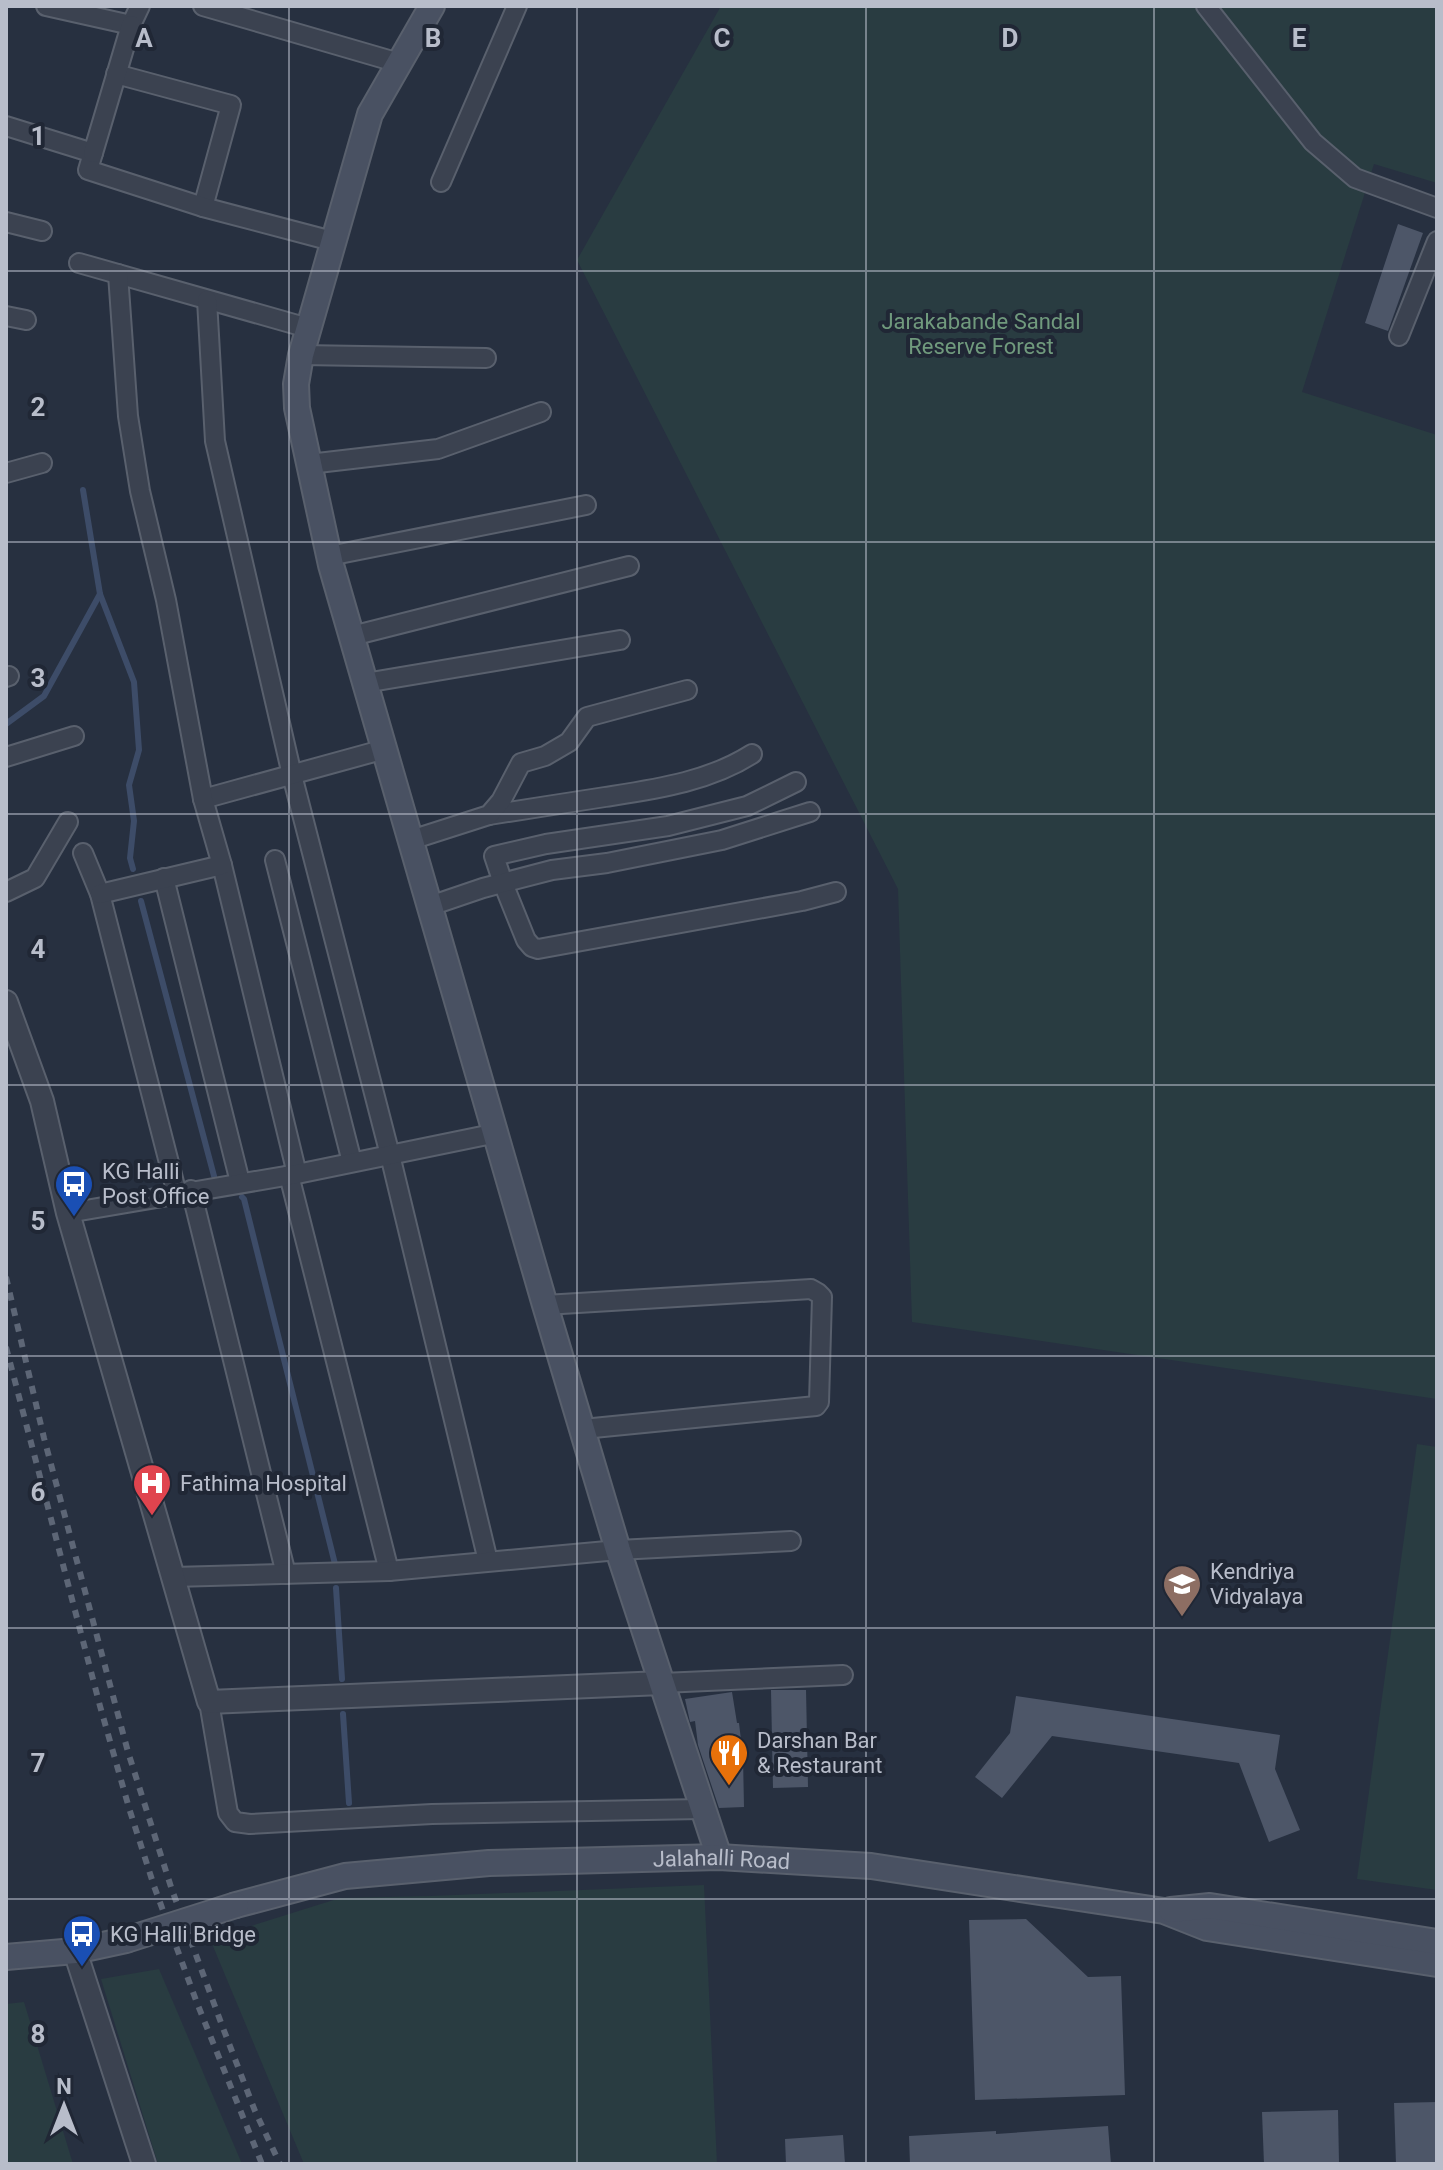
<svg xmlns="http://www.w3.org/2000/svg" width="1443" height="2170" font-family="Roboto,sans-serif">
	<style>
		.green { fill: #293c41 }
		.lines { fill: none; stroke-linecap: round; stroke-linejoin: round }
		.stream { stroke: #3d4c68; stroke-width: 6 }
		.building { fill: #4d5668 }
		.minor-casing { stroke: #59606d; stroke-width: 22 }
		.tertiary-casing { stroke: #59606d; stroke-width: 26 }
		.secondary-casing { stroke: #59606d; stroke-width: 28 }
		.minor { stroke: #3b4250; stroke-width: 18 }
		.tertiary { stroke: #3b4250; stroke-width: 22 }
		.secondary { stroke: #495162; stroke-width: 24 }
		.rail { stroke: #5d6676; stroke-width: 6; stroke-dasharray: 8 8; stroke-linecap: butt }
		.secondary-bridge-casing { stroke: #59606d; stroke-width: 28; stroke-linecap: butt }
		.secondary-bridge { stroke: #495162; stroke-width: 24 }
		.grid { fill: none; stroke: #b8bdca; stroke-width: 2; stroke-opacity: 0.55 }
		.labels { text-anchor: middle; stroke-width: 8; stroke-linejoin: round; paint-order: stroke }
		.park-label { font-size: 22px; fill: #709a7d; stroke: #202735 }
		.poi-label { font-size: 22px; fill: #b8bdca; stroke: #202735; text-anchor: start }
		.street-label { font-size: 22px; fill: #b8bdca; stroke: #202735 }
		.grid-label { font-size: 26px; text-anchor: middle; font-weight: bold; fill: #b8bdca; stroke: #202735; stroke-width: 8; stroke-linejoin: round; paint-order: stroke }
	</style>
	<rect width="100%" height="100%" fill="#273040"/>
	<g class="green">
		<polygon points="721,6 1437,6 1437,183 1374,164 1302,392 1437,435 1437,1399 912,1322 898,889 577,260"/>
		<polygon points="1417,1444 1437,1447 1437,1890 1357,1879"/>
		<polygon points="704,1885 717,2164 304,2164 210,1939 340,1898 431,1896"/>
		<polygon points="159,1969 242,2164 158,2164 101,1979"/>
		<polygon points="24,2002 73,2164 6,2164 6,2004"/>
	</g>
	<g class="lines">
		<g class="stream">
			<polyline points="83,490 100,594 134,682 139,750 129,785 134,821 130,858 133,869"/>
			<polyline points="6,724 44,696 100,594"/>
			<polyline points="141,901 214,1176"/>
			<polyline points="242,1197 244,1199 335,1564"/>
			<polyline points="336,1588 342,1679"/>
			<polyline points="343,1714 349,1803"/>
		</g>
	</g>
	<g class="building">
		<polygon points="1398,224 1423,233 1388,331 1365,323"/>
		<polygon points="771,1690 806,1690 808,1787 773,1788"/>
		<polygon points="732,1692 737,1723 739,1723 743,1757 744,1807 719,1808 698,1745 695,1721 690,1722 685,1699"/>
		<polygon points="1016,1696 1280,1735 1275,1769 1300,1830 1269,1842 1239,1763 1052,1736 1002,1798 975,1777 1010,1733"/>
		<polygon points="1026,1919 1088,1977 1121,1976 1125,2095 975,2100 969,1920"/>
		<polygon points="1437,2102 1437,2164 1396,2164 1394,2103"/>
		<polygon points="1338,2110 1339,2164 1264,2164 1262,2112"/>
		<polygon points="1108,2126 1111,2164 910,2164 909,2136 996,2131 996,2134"/>
		<polygon points="843,2135 845,2164 786,2164 785,2139"/>
	</g>
	<g class="lines">
		<g class="minor-casing">
			<g id="minor">
				<polyline points="46,6 131,25 140,6"/>
				<polyline points="203,6 399,63"/>
				<polyline points="1206,6 1313,142 1355,178 1437,208"/>
				<polyline points="116,74 231,105 203,207"/>
				<polyline points="6,126 93,153 88,170 203,207 332,241"/>
				<polyline points="93,153 131,25"/>
				<polyline points="441,182 517,6"/>
				<polyline points="6,222 42,231"/>
				<polyline points="79,263 308,328"/>
				<polyline points="207,300 215,441 292,775 390,1155 488,1561"/>
				<polyline points="6,316 26,320"/>
				<polyline points="1399,336 1437,241"/>
				<polyline points="301,355 486,358"/>
				<polyline points="309,464 438,449 541,412"/>
				<polyline points="6,473 42,463"/>
				<polyline points="329,556 586,505"/>
				<polyline points="352,636 629,566"/>
				<polyline points="6,677 9,676"/>
				<polyline points="365,683 620,640"/>
				<polyline points="6,757 74,736"/>
				<polyline points="796,782 747,806 668,826 546,844 494,856 503,883 526,940 532,947 538,949 802,901 836,892"/>
				<polyline points="203,799 385,749"/>
				<path d="M489 815C528 809 566 803 605 797 656 789 708 782 752 754"/>
				<polyline points="411,840 489,815 501,801 521,763 545,756 569,742 587,717 687,690"/>
				<polyline points="83,853 100,894 177,1194"/>
				<polyline points="275,860 352,1162"/>
				<polyline points="222,865 297,1174"/>
				<polyline points="164,878 240,1182"/>
				<polyline points="6,892 35,878 68,822"/>
				<polyline points="100,894 222,865 203,799 166,600 140,491 128,416 118,274"/>
				<polyline points="430,906 483,888 552,870 607,863 722,840 810,812"/>
				<polyline points="289,1175 389,1571"/>
				<polyline points="191,1190 286,1574"/>
				<polyline points="68,1213 297,1174 497,1133"/>
				<polyline points="545,1305 811,1289 818,1293 822,1297 819,1402 816,1406 583,1429"/>
				<polyline points="173,1577 389,1571 618,1550 791,1541"/>
				<polyline points="662,1683 843,1675"/>
				<polyline points="209,1702 228,1813 235,1822 250,1824 432,1814 702,1809"/>
			</g>
		</g>
		<g class="tertiary-casing">
			<g id="tertiary">
				<polyline points="6,1002 42,1101 68,1213 209,1702 662,1683"/>
				<polyline points="75,1951 144,2164"/>
			</g>
		</g>
		<g class="secondary-casing">
			<g id="secondary">
				<polyline points="432,6 370,114 301,355 296,384 297,408 331,565 545,1305 618,1550 719,1857"/>
				<path id="s1" d="M236 1905 345 1876 489 1863 719 1857 871 1866 1164 1911 1207 1928 1437 1964"/>
				<polyline points="1171,1910 1210,1906 1437,1942"/>
				<polyline points="6,1957 75,1951 126,1940"/>
			</g>
		</g>
		<use href="#minor" class="minor"/>
		<use href="#tertiary" class="tertiary"/>
		<use href="#secondary" class="secondary"/>
		<g class="rail">
			<polyline points="6,1277 44,1438 128,1752 172,1890 223,2028 255,2111 280,2164"/>
			<polyline points="6,1347 100,1706 129,1808 154,1886 197,2003 262,2164"/>
		</g>
		<g class="secondary-bridge-casing">
			<polyline id="secondary-bridge" points="126,1940 236,1905"/>
		</g>
		<use href="#secondary-bridge" class="secondary-bridge"/>
	</g>
	<path class="grid" d="M289 6V2164M577 6V2164M866 6V2164M1154 6V2164M6 271H1437M6 542H1437M6 814H1437M6 1085H1437M6 1356H1437M6 1628H1437M6 1899H1437"/>
	<defs>
		<g id="bus-pin" transform="scale(2)"><path d="M0 17L-7.5 6A9.5 9.5 0 1 1 7.5 6Z" fill="#1a4fb4" stroke="#202735"/><path d="M-5-6H5V4H4V6H2V4H-2V6H-4V4H-5ZM-3.5-4V0h7V-4ZM-3.5 1.2v1.5H-2V1.2ZM2 1.2v1.5H3.5V1.2Z" fill="#fff"/></g>
		<g id="hospital-pin" transform="scale(2)"><path d="M0 17L-7.5 6A9.5 9.5 0 1 1 7.5 6Z" fill="#e0444e" stroke="#202735"/><path d="M-5-5h3v3.5h4V-5h3V5h-3V1.5h-4V5h-3Z" fill="#fff"/></g>
		<g id="school-pin" transform="scale(2)"><path d="M0 17L-7.5 6A9.5 9.5 0 1 1 7.5 6Z" fill="#8d6e63" stroke="#202735"/><path d="M0-5L7-2L0 1L-7-2ZM-4 1L0 2.5L4 1V4Q0 6-4 4Z" fill="#fff"/></g>
		<g id="restaurant-pin" transform="scale(2)"><path d="M0 17L-7.5 6A9.5 9.5 0 1 1 7.5 6Z" fill="#e8710a" stroke="#202735"/><path d="M-5-6h1v4h1v-4h1v4h1v-4h1v5L-1.5 .5V6h-2V.5L-5-1ZM5-6V6H3V1.5H1.5Q1.5-4 5-6Z" fill="#fff"/></g>
	</defs>
	<g fill-rule="evenodd">
		<use href="#bus-pin" x="74" y="1184"/>
		<use href="#hospital-pin" x="152" y="1483"/>
		<use href="#school-pin" x="1182" y="1584"/>
		<use href="#restaurant-pin" x="729" y="1753"/>
		<use href="#bus-pin" x="82" y="1934"/>
	</g>
	<g class="labels">
		<g class="park-label">
			<text x="981" y="329">Jarakabande Sandal<tspan x="981" dy="25">Reserve Forest</tspan></text>
		</g>
		<g class="poi-label">
			<text x="102" y="1179">KG Halli<tspan x="102" dy="25">Post Office</tspan></text>
			<text x="180" y="1491">Fathima Hospital</text>
			<text x="1210" y="1579">Kendriya<tspan x="1210" dy="25">Vidyalaya</tspan></text>
			<text x="757" y="1748">Darshan Bar<tspan x="757" dy="25">&amp; Restaurant</tspan></text>
			<text x="110" y="1942">KG Halli Bridge</text>
		</g>
		<g class="street-label">
			<text dy="8" stroke="none"><textPath href="#s1" startOffset="490">Jalahalli Road</textPath></text>
		</g>
	</g>
	<g class="grid-label">
		<text x="144" y="47">A</text>
		<text x="433" y="47">B</text>
		<text x="722" y="47">C</text>
		<text x="1010" y="47">D</text>
		<text x="1299" y="47">E</text>
		<text x="38" y="145">1</text>
		<text x="38" y="416">2</text>
		<text x="38" y="687">3</text>
		<text x="38" y="958">4</text>
		<text x="38" y="1230">5</text>
		<text x="38" y="1501">6</text>
		<text x="38" y="1772">7</text>
		<text x="38" y="2043">8</text>
	</g>
	<rect width="1443" height="2170" fill="none" stroke="#b8bdca" stroke-width="16"/>
	<g transform="translate(64 2106)" stroke="#202735" stroke-width="6" paint-order="stroke">
	<path d="M0-6L14 30L0 20L-14 30Z" fill="#b8bdca"/>
	<text y="-12" font-size="22" font-weight="bold" text-anchor="middle" fill="#b8bdca">N</text>
	</g>
</svg>
